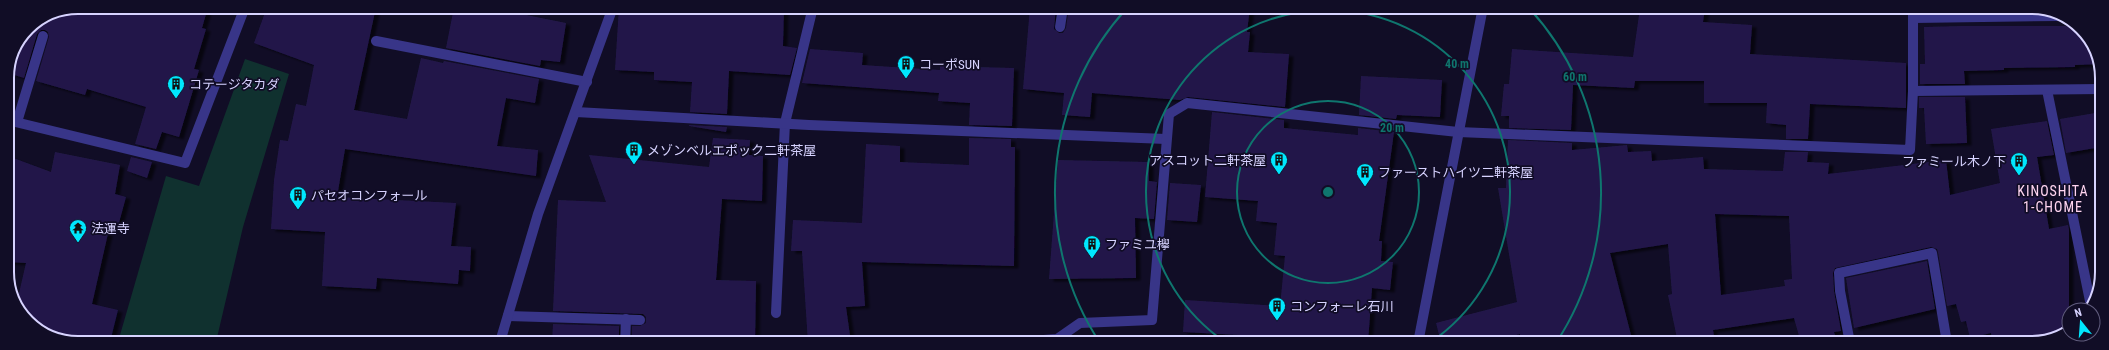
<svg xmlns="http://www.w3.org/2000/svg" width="2109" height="350" font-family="'Roboto Condensed','Noto Sans JP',sans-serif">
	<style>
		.green { fill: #10312f }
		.building { fill: #221849; fill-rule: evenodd; filter: url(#shadow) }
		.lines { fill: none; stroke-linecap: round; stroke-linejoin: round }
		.service { stroke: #383588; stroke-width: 10 }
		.minor { stroke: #383588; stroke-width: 10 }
		.ring { fill: none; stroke: #0f766e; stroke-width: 2 }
		.labels { text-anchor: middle; stroke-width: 3.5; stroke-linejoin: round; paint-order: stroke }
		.poi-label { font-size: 13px; fill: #d7d3ff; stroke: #110d26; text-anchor: start }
		.neighbourhood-label { font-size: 14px; letter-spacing: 1px; fill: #ffd5f0; stroke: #110d26 }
		.rim { fill: none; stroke: #d7d3ff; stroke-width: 2 }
		.centre { fill: #0f766e; stroke: #110d26; stroke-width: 2 }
		.ring-label { font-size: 12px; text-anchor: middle; font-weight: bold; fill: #0f766e; stroke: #110d26; stroke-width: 3.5; stroke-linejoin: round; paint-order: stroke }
	</style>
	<defs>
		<filter id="shadow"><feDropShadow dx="4.5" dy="2.5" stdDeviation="1" flood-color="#0009"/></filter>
	</defs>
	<rect width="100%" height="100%" fill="#110d26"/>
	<polygon class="green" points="245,59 289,74 243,227 216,342 118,342 166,176 199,186"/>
	<g class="building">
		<polygon points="78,7 208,7 202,28 206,29 194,69 199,70 179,137 162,132 156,149 135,144 146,107 87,89 85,95 36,81 49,37 48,32 45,30 41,30 37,34 24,78 8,73 13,51 28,28 51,12"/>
		<polygon points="267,7 376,7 354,110 407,119 421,58 443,63 444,61 539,79 535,103 506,98 497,146 538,150 536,176 345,149 337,197 456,203 451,246 471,247 470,271 459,270 458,284 377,278 376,289 322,286 325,232 271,229 274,180 280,140 288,141 296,104 306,106 314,65 254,43"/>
		<polygon points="454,7 486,7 566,23 560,62 541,60 540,66 446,48"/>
		<polygon points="619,7 784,7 783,46 797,48 790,75 729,71 727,114 690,112 692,82 654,80 654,72 615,70"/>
		<polygon points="1030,7 1056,7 1054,29 1059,33 1063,33 1066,28 1069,7 1250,7 1247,32 1250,32 1248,52 1289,54 1285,107 1188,97 1180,100 1092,93 1090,117 1062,115 1064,93 1023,89"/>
		<polygon points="1640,8 1705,8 1703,22 1752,25 1750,54 1906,63 1906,108 1810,104 1808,139 1786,139 1786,125 1766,123 1767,103 1704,103 1704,81 1635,81 1634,88 1573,85 1571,130 1509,128 1509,116 1501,116 1504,84 1509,84 1512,49 1633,57"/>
		<polygon points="1962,26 2079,26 2101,64 2075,65 2075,67 2004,68 2004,70 1964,71 1965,84 1920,84 1920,64 1925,64 1924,27"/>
		<polygon points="810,49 863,53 862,65 940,70 940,66 1014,68 1012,126 969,125 970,103 938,101 939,93 802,83"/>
		<polygon points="1361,76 1442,80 1440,117 1397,115 1396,119 1359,115"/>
		<polygon points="1919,97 1965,97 1967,143 1926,144 1924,108 1919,108"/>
		<polygon points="1212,112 1284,120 1284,128 1358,135 1358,128 1394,132 1379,241 1382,241 1381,261 1393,262 1390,290 1372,288 1368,342 1183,332 1185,300 1280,306 1285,256 1274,255 1277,223 1256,221 1258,201 1205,197"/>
		<polygon points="2101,112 2101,147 2066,153 2060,119"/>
		<path d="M2047 121 2054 155 2037 157 2049 229 2068 225 2069 230V329L2031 343H2029L2027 336 1997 343H1993L1991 333 1970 338 1966 321 1961 322 1956 304 1947 306 1938 252 1937 249 1931 247 1835 268 1833 273 1834 291 1841 331 1834 332 1837 343H1801L1794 318 1713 330 1715 343H1678L1668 295 1672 294 1668 244 1610 253 1633 343H1521L1520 334 1485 343H1441L1436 323 1517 302 1498 188H1506L1508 140 1572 143V150L1627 145 1628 152 1651 151 1652 161 1703 157 1704 169 1783 171 1785 152H1808L1807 162 1829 163 1828 174 1946 160 1950 195 2000 183 1991 129ZM1715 214 1789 216 1792 279 1784 280 1785 286 1721 295Z"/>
		<polygon points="689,125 727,127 726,132 689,126"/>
		<polygon points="713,138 750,140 749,155 763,156 762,201 722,199 716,280 756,281 755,343 632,343 632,326 640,326 646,323 646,317 643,314 553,311 558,200 606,202 589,155 709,167"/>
		<polygon points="969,138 1011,139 1011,147 1015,147 1014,266 862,262 865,306 846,307 851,343 808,343 802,251 791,251 793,220 862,223 866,144 900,146 900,162 969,165"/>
		<polygon points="55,152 120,165 115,194 126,197 117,230 109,229 92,304 118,310 110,342 69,342 31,325 17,302 26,263 9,262 8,156 51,172"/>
		<polygon points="131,157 152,162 147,178 127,171"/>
		<polygon points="1058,160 1149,162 1149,181 1157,182 1154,219 1135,218 1136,278 1049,279"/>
		<polygon points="1170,183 1201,185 1197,222 1167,220"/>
		<polygon points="1927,261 1935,309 1854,328 1846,278"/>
		<polygon points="553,324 619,326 619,343 552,343"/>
	</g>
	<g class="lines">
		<g class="service">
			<polyline points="1914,18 2058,16"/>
			<polyline points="376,41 587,82"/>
			<polyline points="2047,90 2090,301"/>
			<polyline points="1913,91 2101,89"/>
			<polyline points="17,122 43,36"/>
			<polyline points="1458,132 1910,150 1913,91 1913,8"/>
			<polyline points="776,313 785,123 813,7"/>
			<polyline points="508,316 640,320"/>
			<polyline points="625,343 626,319"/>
			<polyline points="1850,343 1840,291 1839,273 1932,253 1947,343"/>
		</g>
		<g class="minor">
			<polyline points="1060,27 1063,7"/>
			<polyline points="576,112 809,125 1166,139"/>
			<polyline points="7,120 185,163 245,7"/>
			<polyline points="500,342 538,214 613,7"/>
			<polyline points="1003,343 1057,339 1080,323 1152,320 1169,114 1187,103 1458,132"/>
			<polyline points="1418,343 1483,7"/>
		</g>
	</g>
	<g class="ring">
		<circle cx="1328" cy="192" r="91"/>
		<path d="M1225 342A182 182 0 1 1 1431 342"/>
		<path d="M1100 343A273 273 0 0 1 1127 8M1529 8A273 273 0 0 1 1556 343"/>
	</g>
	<defs>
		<g id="building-pin" transform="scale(0.9)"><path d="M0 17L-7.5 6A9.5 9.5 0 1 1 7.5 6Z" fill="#00e7fe" stroke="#110d26"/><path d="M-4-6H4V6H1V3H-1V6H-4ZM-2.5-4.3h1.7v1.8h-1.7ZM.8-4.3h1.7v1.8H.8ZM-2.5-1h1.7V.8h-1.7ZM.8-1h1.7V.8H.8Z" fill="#111"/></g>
		<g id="temple-pin" transform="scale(0.9)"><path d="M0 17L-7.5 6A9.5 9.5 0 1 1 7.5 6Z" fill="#00e7fe" stroke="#110d26"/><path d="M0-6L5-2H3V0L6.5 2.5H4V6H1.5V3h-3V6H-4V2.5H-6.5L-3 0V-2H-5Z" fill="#111"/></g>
	</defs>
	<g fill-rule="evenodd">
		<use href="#building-pin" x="906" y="64"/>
		<use href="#building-pin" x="176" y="84"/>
		<use href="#building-pin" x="634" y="150"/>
		<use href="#building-pin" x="1279" y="160"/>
		<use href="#building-pin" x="2019" y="161"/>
		<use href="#building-pin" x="1365" y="172"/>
		<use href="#building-pin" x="298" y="195"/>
		<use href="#temple-pin" x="78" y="228"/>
		<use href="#building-pin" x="1092" y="244"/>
		<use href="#building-pin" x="1277" y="306"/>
	</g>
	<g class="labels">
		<g class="poi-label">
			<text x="919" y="69">コーポSUN</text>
			<text x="189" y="89">コテージタカダ</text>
			<text x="647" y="155">メゾンベルエポック二軒茶屋</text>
			<text x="1266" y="165" text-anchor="end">アスコット二軒茶屋</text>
			<text x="2006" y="166" text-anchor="end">ファミール木ノ下</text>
			<text x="1378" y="177">ファーストハイツ二軒茶屋</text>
			<text x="311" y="200">パセオコンフォール</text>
			<text x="91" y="233">法運寺</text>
			<text x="1105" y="249">ファミユ欅</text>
			<text x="1290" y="311">コンフォーレ石川</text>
		</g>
		<g class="neighbourhood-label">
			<text x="2053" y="196">KINOSHITA<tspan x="2053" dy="16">1-CHOME</tspan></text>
		</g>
	</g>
	<path d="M0 0H2109V350H0ZM78 14H2031A64 64 0 0 1 2095 78V272A64 64 0 0 1 2031 336H78A64 64 0 0 1 14 272V78A64 64 0 0 1 78 14Z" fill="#110d26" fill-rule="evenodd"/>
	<path class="rim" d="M78 14H2031A64 64 0 0 1 2095 78V272A64 64 0 0 1 2031 336H78A64 64 0 0 1 14 272V78A64 64 0 0 1 78 14Z"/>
	<circle cx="1328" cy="192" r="6" class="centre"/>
	<g class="ring-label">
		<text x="1457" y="68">40 m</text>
		<text x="1575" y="81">60 m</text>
		<text x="1392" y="132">20 m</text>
	</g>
	<g transform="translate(2081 322) rotate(343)"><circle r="19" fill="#110d26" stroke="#605c7d"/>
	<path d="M0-3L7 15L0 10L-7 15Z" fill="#00e7fe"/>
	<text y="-6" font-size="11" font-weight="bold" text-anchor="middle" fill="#d7d3ff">N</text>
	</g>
</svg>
